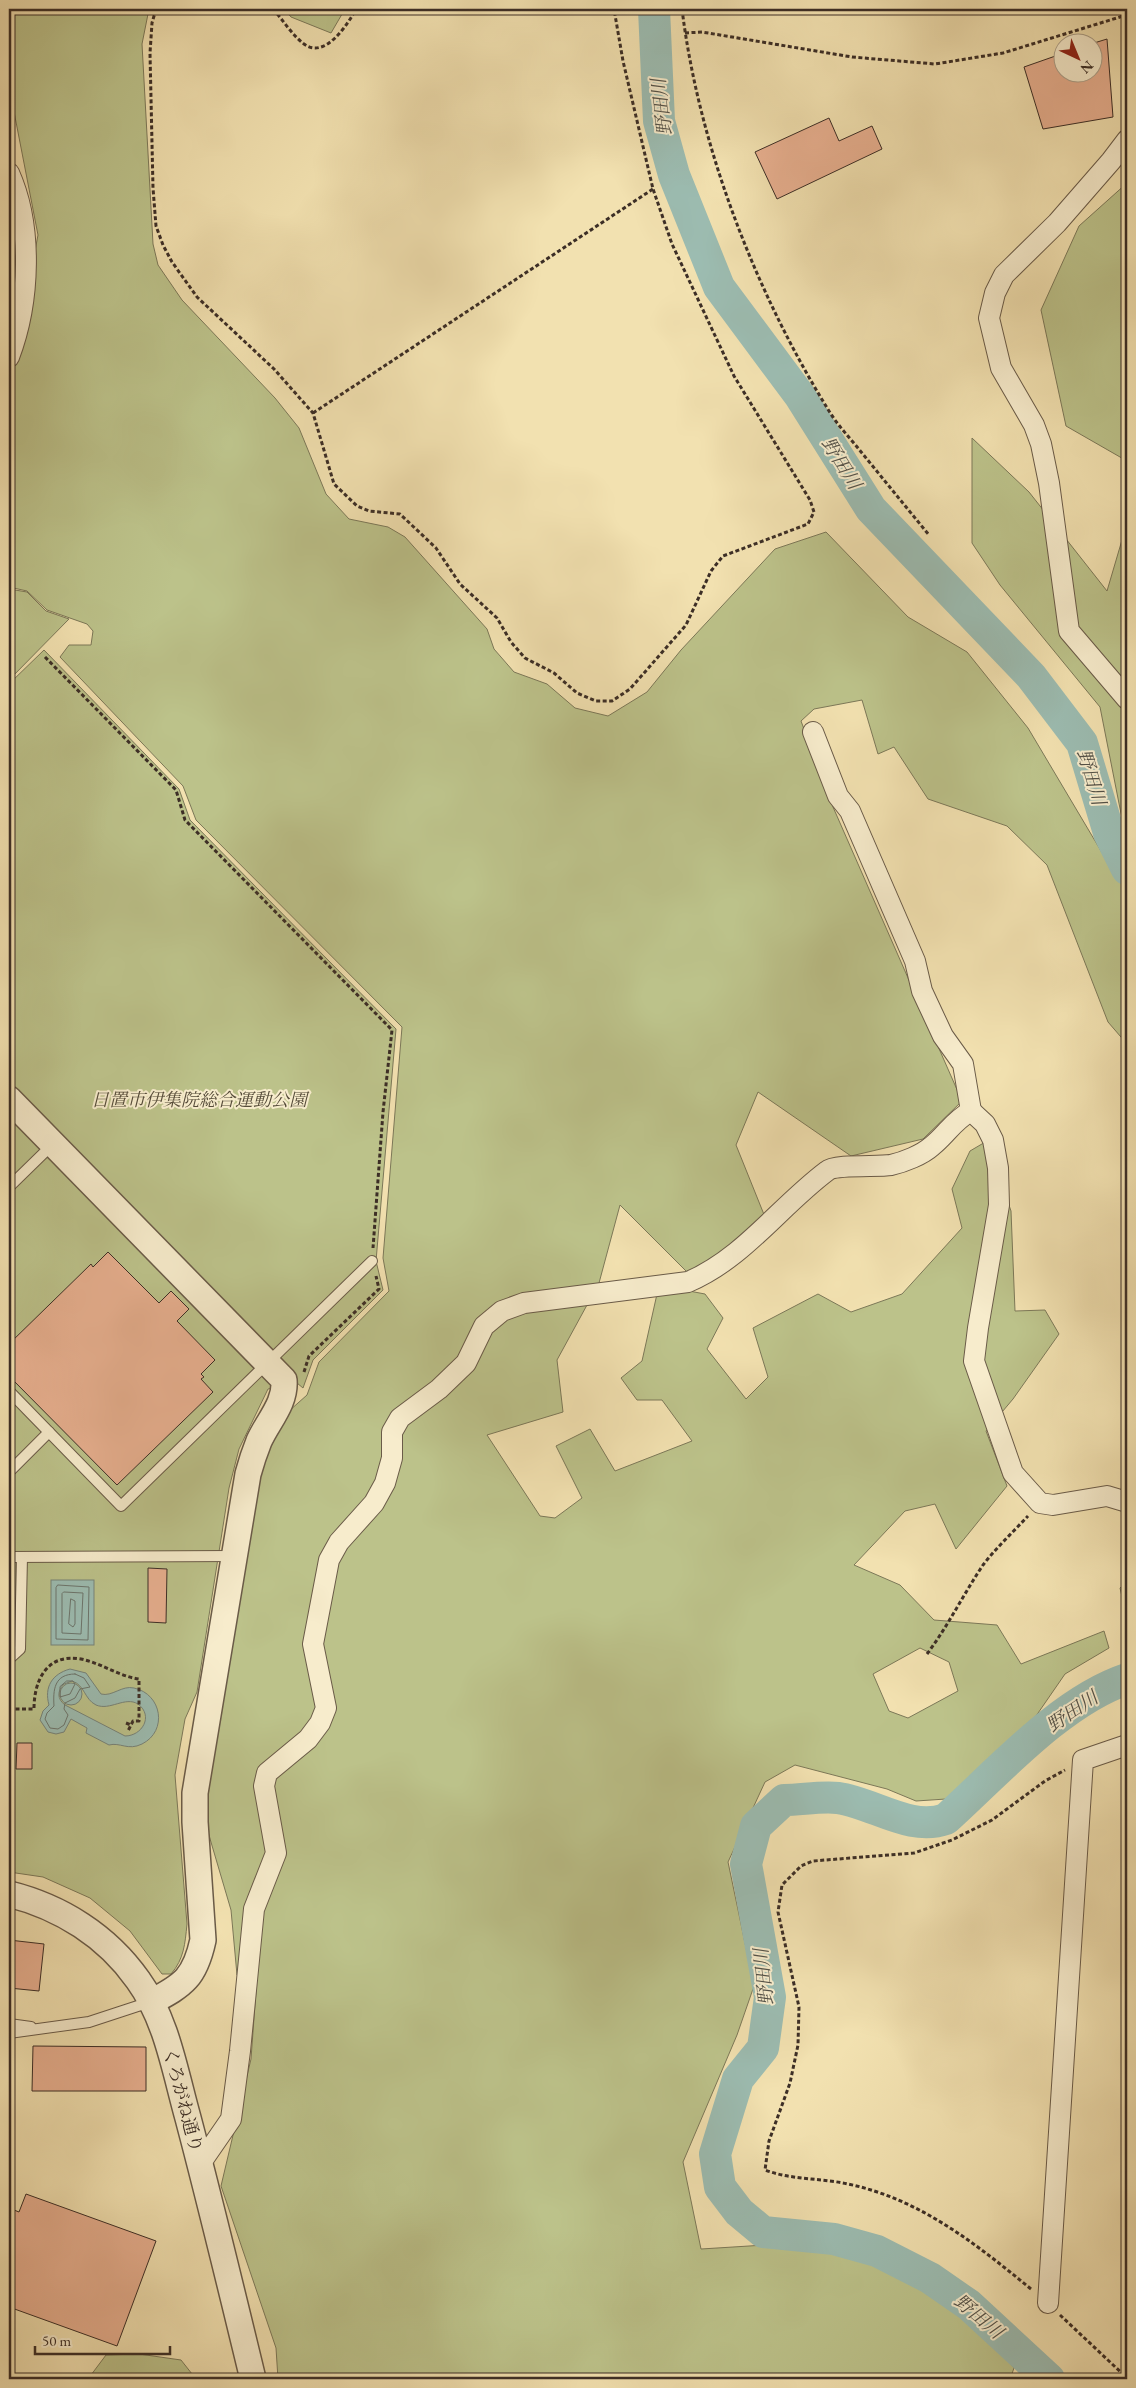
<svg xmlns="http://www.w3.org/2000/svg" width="1136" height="2388" font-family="'EB Garamond','Noto Serif JP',serif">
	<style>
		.green { fill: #bcc28a; stroke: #7c7858; fill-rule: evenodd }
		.water { fill: #9cbcb1; stroke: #768379; fill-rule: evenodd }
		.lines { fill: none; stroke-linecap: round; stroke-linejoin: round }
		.shore { stroke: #6c756c; stroke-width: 1 }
		.river { stroke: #9cbcb1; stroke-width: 32 }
		.building { fill: #e7af8f; stroke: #3c2e26 }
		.service-casing { stroke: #6a5b48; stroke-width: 12 }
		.minor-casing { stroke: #6a5b48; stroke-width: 22 }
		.tertiary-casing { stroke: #6a5b48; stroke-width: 28 }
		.path { stroke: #3c2e26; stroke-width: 3; stroke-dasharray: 4 2.5; stroke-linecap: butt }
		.service { stroke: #f7eccc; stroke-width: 10 }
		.minor { stroke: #f7eccc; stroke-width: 20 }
		.tertiary { stroke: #f7eccc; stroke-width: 25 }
		.labels { text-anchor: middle; stroke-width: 4; stroke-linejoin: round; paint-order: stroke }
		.park-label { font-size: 18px; font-style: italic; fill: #564c3a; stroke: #f7eccc }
		.street-label { font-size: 18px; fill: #3c2e26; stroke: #f7eccc }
		.water-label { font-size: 19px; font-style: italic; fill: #545249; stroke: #f7eccc }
	</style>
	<rect width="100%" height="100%" fill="#f2e1b0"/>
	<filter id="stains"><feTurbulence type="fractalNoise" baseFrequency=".004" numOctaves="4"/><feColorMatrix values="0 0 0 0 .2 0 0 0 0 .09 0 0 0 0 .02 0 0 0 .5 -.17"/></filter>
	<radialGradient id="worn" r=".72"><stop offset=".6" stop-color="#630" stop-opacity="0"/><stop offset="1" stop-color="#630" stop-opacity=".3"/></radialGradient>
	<g class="green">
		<path d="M13 9H149L142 44 153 244 158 265 182 300 275 398 299 428 326 494 349 519 388 527 405 537 487 629 494 649 514 672 547 684 575 708 608 716 647 692 681 650 775 549 826 532 908 617 967 652 1028 728 1107 861 1127 890V1044L1108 1022 1047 865 1007 826 928 799 894 747 878 754 862 700 814 709 801 721 833 807 962 1101 923 1139 851 1156 758 1092 736 1145 765 1217 722 1254 688 1273 620 1205 599 1283 557 1360 563 1412 487 1435 540 1516 555 1518 582 1498 556 1446 590 1429 615 1471 692 1441 662 1400H637L621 1378 642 1361 657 1294 673 1288 705 1294 723 1318 707 1349 746 1399 768 1377 753 1328 818 1294 851 1312 902 1294 962 1228 952 1189 970 1151 987 1141 1011 1211 1015 1311 1045 1310 1059 1334 1013 1399 986 1431 1007 1486 956 1549 935 1504 905 1511 854 1565 900 1585 934 1620 997 1625 1021 1664 1104 1631 1109 1648 1065 1674 1036 1716 946 1799 916 1801 887 1789 795 1765 765 1782 728 1862 754 1986 737 2035 683 2162 701 2249 813 2242 894 2250 969 2309 1014 2368 1010 2379H278L276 2348 221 2186 251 2059 256 1991 237 1975 231 1910 203 1815 260 1468 289 1411 307 1395 319 1362 389 1291 383 1258 402 1027 196 820 183 786 60 657 69 645H91L93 631 87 624 47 610 27 591 9 587V364L16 353 38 235 9 86V22ZM920 1648 949 1662 958 1691 908 1718 889 1711 873 1674Z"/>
		<polygon points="284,9 345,9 331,33 291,17"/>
		<polygon points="1127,183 1127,461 1066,426 1041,310 1079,226"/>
		<polygon points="972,438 1029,492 1107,591 1127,523 1127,844 1100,707 1000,585 972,543"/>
		<polygon points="9,589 27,592 46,611 69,619 9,680"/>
		<path d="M44 650 179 789 190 820 396 1029 376 1261 383 1290 313 1360 303 1388 297 1383 268 1389 239 1449 229 1488 197 1692 185 1719 175 1775 187 1924C185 1944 184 1959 171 1974H162L130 1931 90 1898 43 1877 9 1872V684Z"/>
		<polygon points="1127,1581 1127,1618 1120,1588"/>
		<polygon points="139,2354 181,2360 196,2379 88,2379 106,2355"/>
	</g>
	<g class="water">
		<rect x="51" y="1580" width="43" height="65"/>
		<path d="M70 1669 86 1673 101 1694C112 1697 122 1685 134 1688 162 1694 168 1731 142 1744 128 1751 120 1742 109 1745L86 1733 87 1728 71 1719 64 1732 56 1734 48 1732 40 1720 43 1711 49 1705C44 1687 52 1674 70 1669ZM72 1681C85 1685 84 1699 96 1705 110 1711 125 1696 138 1704 154 1716 142 1736 125 1736L65 1705C57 1699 57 1691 64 1684Z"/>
		<circle cx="71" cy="1694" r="11"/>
	</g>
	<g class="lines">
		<g class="shore">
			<polygon points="58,1585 89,1587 88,1640 56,1639 56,1588"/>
			<polygon points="64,1592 83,1593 81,1634 62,1633 62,1594"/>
			<polygon points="71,1599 75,1601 75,1624 73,1627 69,1624"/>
			<path d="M75 1674 84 1678 90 1687 80 1689 75 1698 65 1703 64 1709 68 1715 64 1725 58 1729 50 1728 45 1719 47 1713 54 1706C53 1690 54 1674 75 1674Z"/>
			<polygon points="67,1681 73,1681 75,1684 70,1694 60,1697 60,1687"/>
		</g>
		<g class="river">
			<polyline points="654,9 659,121 674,175 719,287 800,396 871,509 1031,676 1082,743 1109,833 1127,869"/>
			<path d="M1049 2379 969 2305 930 2278 877 2251 834 2239 763 2232 739 2212 720 2187 715 2154 738 2079 763 2048 770 1997 746 1864 756 1826 784 1800C801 1800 821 1796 838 1798 874 1803 910 1832 946 1819 998 1772 1061 1701 1127 1679"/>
		</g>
	</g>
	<g class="building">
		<polygon points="1107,39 1113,117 1043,129 1024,67 1064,53 1064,72 1094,72 1094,43"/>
		<polygon points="829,118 839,141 872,126 882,149 777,199 755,152"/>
		<polygon points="108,1252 159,1303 171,1291 189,1309 177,1321 215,1360 201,1374 204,1377 201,1379 213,1392 117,1485 9,1376 9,1344 91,1264 93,1267"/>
		<polygon points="148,1568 167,1569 166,1623 148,1622"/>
		<polygon points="17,1743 32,1743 32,1769 16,1769"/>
		<polygon points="9,1940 44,1944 39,1991 9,1988"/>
		<polygon points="33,2046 146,2047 146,2091 32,2091"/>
		<polygon points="26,2194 156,2241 117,2346 9,2307 9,2208 19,2212"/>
	</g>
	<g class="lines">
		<g class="service-casing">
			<g id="service">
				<polyline points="9,1187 53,1144"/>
				<polyline points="9,1391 121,1506 372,1261"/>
				<polyline points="9,1472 49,1432"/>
				<polyline points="9,1557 234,1556"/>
				<polyline points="9,1659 20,1649 22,1557"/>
				<polyline points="9,2024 31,2027"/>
				<polyline points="9,2033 89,2022 150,2002"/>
			</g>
		</g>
		<g class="minor-casing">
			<g id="minor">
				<polyline points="1127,140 1111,161 1057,223 1004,275 995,293 989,318 1001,368 1034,425 1041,444 1049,483 1069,631 1127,699"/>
				<path d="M9 173C33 226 30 302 9 357"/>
				<polyline points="813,732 838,796 850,811 915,961 922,991 943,1036 963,1064 971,1111"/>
				<path d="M200 2164 231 2119 240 2051 254 1909 276 1853 264 1786 267 1773 308 1739 320 1723 326 1708 313 1644 329 1560 339 1542 374 1503 385 1483 392 1458V1432L400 1418 439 1389 466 1363 484 1326 502 1311 524 1303 688 1282C744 1258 779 1207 827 1171 835 1164 877 1167 891 1165 904 1162 922 1155 932 1146 947 1134 953 1121 971 1111L985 1124 993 1140 998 1168 999 1205 978 1328 974 1361 1013 1473 1040 1503 1053 1505 1107 1496 1127 1502"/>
				<polyline points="1048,2303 1083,1760 1127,1745"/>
			</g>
		</g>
		<g class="tertiary-casing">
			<g id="tertiary">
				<path d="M9 1099 284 1380C286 1403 268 1421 259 1441 255 1451 251 1463 248 1474L195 1793V1822L203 1940C195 1977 184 1985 151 2002"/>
				<path d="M9 1894C61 1907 107 1936 138 1980 167 2020 175 2072 188 2118 211 2205 232 2292 253 2379"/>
			</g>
		</g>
		<g class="path">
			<polyline points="156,9 152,23 150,53 153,188 156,226 163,245 172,262 197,297 274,369 313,413 334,484 357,506 369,511 400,514 436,548 460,584 497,618 511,642 525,658 554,673 577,693 596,701 612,701 630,689 686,625 711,571 723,556 808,524 814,512 810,500 734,376 672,244 653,189 623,61 614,9"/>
			<path d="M273 9C283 20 292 35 304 44 325 60 348 24 356 9"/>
			<path d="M682 9C699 147 756 293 829 411 838 426 851 439 862 453 884 480 906 507 929 535"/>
			<polyline points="685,33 702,32 852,57 935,64 1003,53 1120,17 1127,12"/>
			<polyline points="313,413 653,189"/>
			<polyline points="45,657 176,790 185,820 392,1030 383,1112 373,1248"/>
			<polyline points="304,1372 309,1356 379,1289 376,1276"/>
			<path d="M927 1654C948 1626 963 1595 983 1565 996 1548 1013 1532 1028 1516"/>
			<path d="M9 1709H34C34 1680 47 1653 81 1659 101 1663 118 1676 139 1679V1721H133L128 1731"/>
			<polyline points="126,1723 131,1725"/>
			<path d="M1031 2289C976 2244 920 2199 848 2184 821 2178 791 2180 765 2170L769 2141 790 2083 798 2045 799 2007 778 1912 782 1885 801 1866 813 1861 914 1853 952 1840 992 1820 1045 1781 1065 1770"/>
			<polyline points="1060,2315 1127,2378"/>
		</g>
		<use href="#service" class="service"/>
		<use href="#minor" class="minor"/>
		<use href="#tertiary" class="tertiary"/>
	</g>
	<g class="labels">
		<g class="park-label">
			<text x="199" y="1106">日置市伊集院総合運動公園</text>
		</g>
		<g class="street-label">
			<text transform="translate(183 2100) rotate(75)" y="6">くろがね通り</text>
		</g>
		<g class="water-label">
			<text transform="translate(661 107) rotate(-97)" y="7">野田川</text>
			<text transform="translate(842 463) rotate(58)" y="7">野田川</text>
			<text transform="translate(1092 777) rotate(73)" y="7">野田川</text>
			<text transform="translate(1072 1711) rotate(-34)" y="7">野田川</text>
			<text transform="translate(763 1977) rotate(-96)" y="7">野田川</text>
			<text transform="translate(979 2316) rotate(40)" y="7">野田川</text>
		</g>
	</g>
	<rect width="1136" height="2388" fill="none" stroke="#f2e1b0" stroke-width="30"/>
	<rect x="10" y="10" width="1116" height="2368" fill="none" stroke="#3c2e26" stroke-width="2.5"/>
	<rect x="15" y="15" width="1106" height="2358" fill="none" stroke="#3c2e26"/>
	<g transform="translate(1078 58) rotate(136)"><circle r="24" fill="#f7eccc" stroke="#aca08a"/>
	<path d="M0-4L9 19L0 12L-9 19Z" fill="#8f2418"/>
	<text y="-8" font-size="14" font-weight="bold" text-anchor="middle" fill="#3c2e26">N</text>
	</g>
	<path d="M35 2346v8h135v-8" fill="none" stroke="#3c2e26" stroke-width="2.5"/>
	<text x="42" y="2346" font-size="15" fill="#3c2e26" stroke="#f7eccc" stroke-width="4" paint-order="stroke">50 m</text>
	<rect width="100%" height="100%" filter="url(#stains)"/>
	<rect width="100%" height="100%" fill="url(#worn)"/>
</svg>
